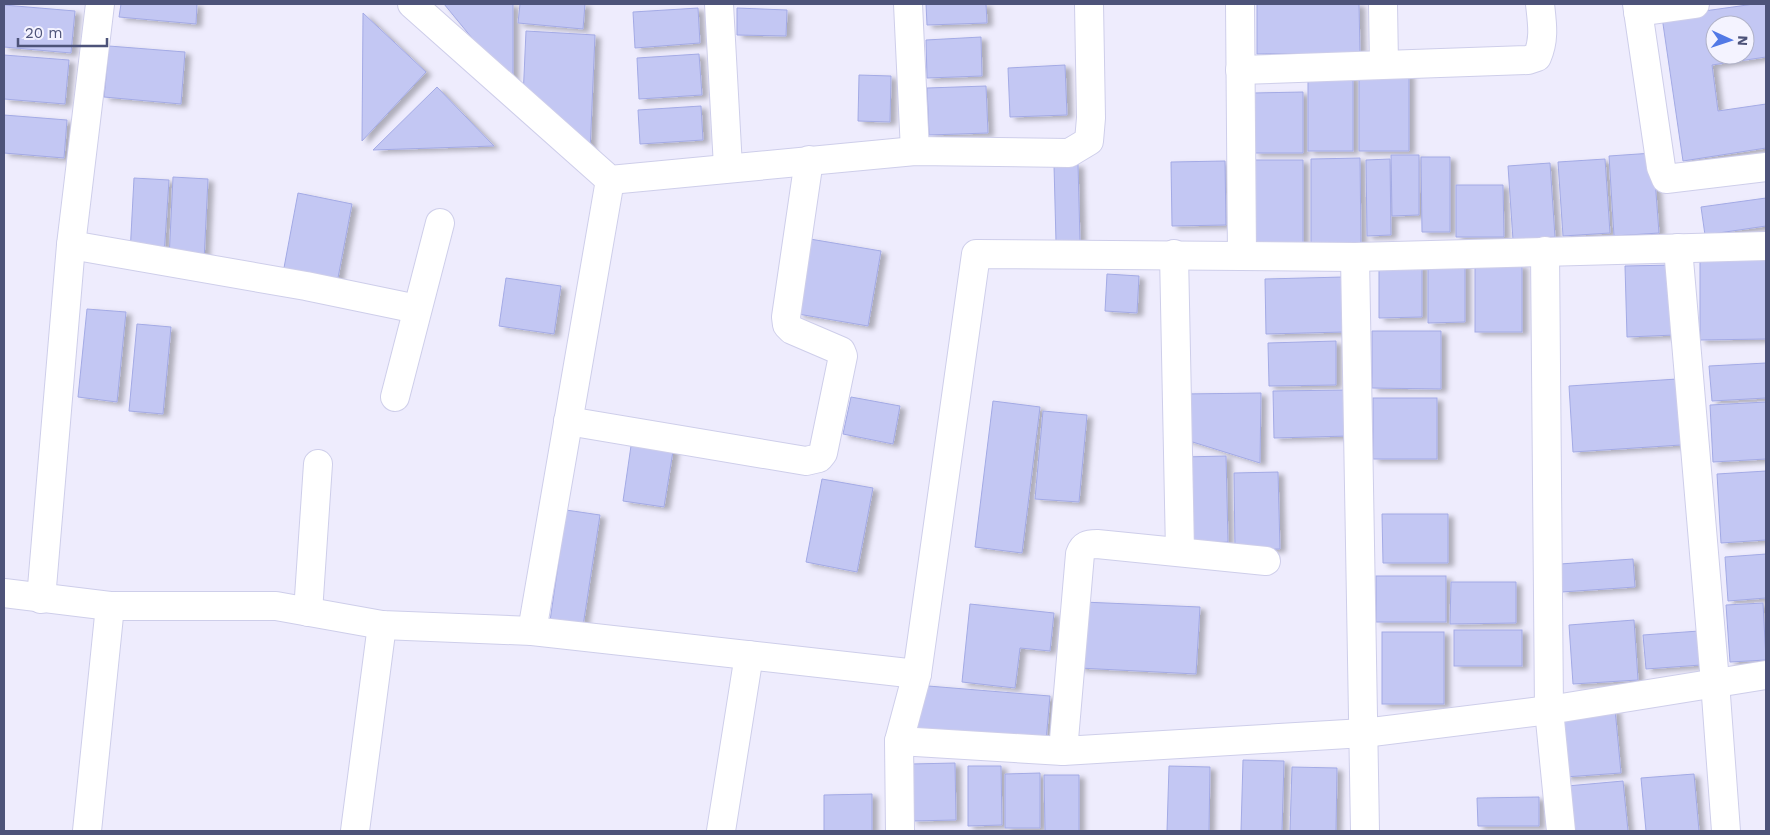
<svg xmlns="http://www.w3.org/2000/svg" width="1770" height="835" font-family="'Work Sans',sans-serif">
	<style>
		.building { fill: #c3c7f3; stroke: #a3aae5; fill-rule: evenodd; filter: url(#shadow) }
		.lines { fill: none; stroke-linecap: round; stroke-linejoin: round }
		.street-casing { stroke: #ceceea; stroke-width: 30 }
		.street { stroke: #fff; stroke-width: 28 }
	</style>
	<defs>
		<filter id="shadow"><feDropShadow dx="5.5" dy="3" stdDeviation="2.5" flood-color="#0004"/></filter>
	</defs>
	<rect width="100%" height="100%" fill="#eeecfd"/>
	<g class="building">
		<polygon points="121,4 197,4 196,24 119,17"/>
		<polygon points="444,4 513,4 513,88"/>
		<polygon points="520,4 585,4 583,29 518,23"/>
		<polygon points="926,4 986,4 987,23 927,25"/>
		<polygon points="1257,4 1359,4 1360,53 1257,54"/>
		<path d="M1754 4H1766V57L1712 65 1718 111 1766 104V148L1683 161 1662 17ZM1715 25H1745V55H1715Z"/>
		<polygon points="4,5 75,11 71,53 4,47"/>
		<polygon points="698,8 700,43 635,48 633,12"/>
		<polygon points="737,8 787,10 786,36 737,35"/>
		<polygon points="363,13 426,72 362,141"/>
		<polygon points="526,31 595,35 590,152 523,98"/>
		<polygon points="981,37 982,76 927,78 926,40"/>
		<polygon points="109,46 185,52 181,104 104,97"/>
		<polygon points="699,54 702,95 639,99 637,58"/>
		<polygon points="4,55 69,60 65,104 4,99"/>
		<polygon points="1065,65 1067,115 1010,117 1008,68"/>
		<polygon points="1409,73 1409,151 1359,151 1359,74"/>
		<polygon points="859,75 891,76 890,122 858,121"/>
		<rect x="1308" y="76" width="45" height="75"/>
		<polygon points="986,86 988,133 929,135 927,88"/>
		<polygon points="437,87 494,146 373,150"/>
		<polygon points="1303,92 1303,153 1254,153 1253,93"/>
		<polygon points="701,106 703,140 640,144 638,110"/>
		<polygon points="4,115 67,120 64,158 4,153"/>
		<polygon points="1653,153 1659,233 1614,236 1609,156"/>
		<polygon points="1391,155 1419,155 1419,215 1392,216"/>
		<polygon points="1421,157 1450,157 1450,232 1422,232"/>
		<polygon points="1360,158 1361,246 1311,247 1311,159"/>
		<polygon points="1390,159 1391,235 1367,236 1366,160"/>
		<polygon points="1605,159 1610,233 1563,236 1558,162"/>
		<polygon points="1254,160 1303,160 1303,248 1255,249"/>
		<polygon points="1225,161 1226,225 1172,226 1171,162"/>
		<polygon points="1550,163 1555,237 1513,240 1508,166"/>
		<polygon points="1078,164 1080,241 1056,242 1054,165"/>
		<polygon points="173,177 208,179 204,261 169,259"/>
		<polygon points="134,178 169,180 164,256 130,254"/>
		<polygon points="1456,185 1503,185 1504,237 1456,237"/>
		<polygon points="298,193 352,204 337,283 283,273"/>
		<polygon points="1766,198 1766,226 1705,235 1701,207"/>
		<polygon points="810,239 881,251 868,326 798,314"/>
		<polygon points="1700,258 1766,258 1766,339 1700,340"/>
		<polygon points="1379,263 1422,263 1422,317 1379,318"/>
		<polygon points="1428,263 1465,263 1465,322 1428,323"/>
		<rect x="1475" y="265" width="47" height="67"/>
		<polygon points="1673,265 1675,335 1627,337 1625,266"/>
		<polygon points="1107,274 1139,276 1137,313 1105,311"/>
		<polygon points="1343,277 1344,332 1266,334 1265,279"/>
		<polygon points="506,278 561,286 554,334 499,326"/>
		<polygon points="87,309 126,312 117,402 78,397"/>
		<polygon points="137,324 171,327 163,414 129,411"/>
		<polygon points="1372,331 1441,331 1441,389 1372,388"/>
		<polygon points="1336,341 1336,385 1269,386 1268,343"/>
		<polygon points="1766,363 1766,398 1712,401 1709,366"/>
		<polygon points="1677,379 1681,445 1573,452 1569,386"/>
		<polygon points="1348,390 1349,436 1274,438 1273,391"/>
		<polygon points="1261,393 1260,463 1183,439 1183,394"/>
		<polygon points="851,397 900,406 893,444 843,434"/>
		<rect x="1373" y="398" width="64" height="61"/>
		<polygon points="993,401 1040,407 1022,553 975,547"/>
		<polygon points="1766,402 1766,459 1713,462 1710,405"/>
		<polygon points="1043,411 1087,415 1079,502 1035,499"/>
		<polygon points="632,439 674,445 664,507 623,501"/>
		<polygon points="1226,456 1228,542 1184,543 1182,457"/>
		<polygon points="1766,471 1766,540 1721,543 1717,474"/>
		<polygon points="1278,472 1280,549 1235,550 1234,473"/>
		<polygon points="822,479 873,488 857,572 806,562"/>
		<polygon points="566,510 600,515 583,626 550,621"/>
		<polygon points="1382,514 1448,514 1448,563 1383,563"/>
		<polygon points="1766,554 1766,598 1728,601 1725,557"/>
		<polygon points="1633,559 1635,587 1562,592 1560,564"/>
		<rect x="1376" y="576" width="70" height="46"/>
		<polygon points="1451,582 1516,582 1516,623 1450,624"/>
		<polygon points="1083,602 1200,607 1196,674 1079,668"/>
		<polygon points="1763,603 1766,660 1730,662 1726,605"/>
		<polygon points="970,604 1054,613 1050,651 1020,648 1015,688 962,682"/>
		<polygon points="1634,620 1638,680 1573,684 1569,625"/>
		<rect x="1454" y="630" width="68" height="36"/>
		<polygon points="1699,631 1701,665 1646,669 1643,635"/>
		<rect x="1382" y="632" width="62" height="72"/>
		<polygon points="916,685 1050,696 1046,741 912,730"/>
		<polygon points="1615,709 1621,773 1565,777 1560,714"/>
		<polygon points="1243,760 1284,761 1282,831 1241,831"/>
		<polygon points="955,763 956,820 912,821 911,764"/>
		<polygon points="968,766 1001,766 1002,825 968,826"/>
		<polygon points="1169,766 1210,767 1209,831 1167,831"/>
		<polygon points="1292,767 1337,768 1336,831 1290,831"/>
		<polygon points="1040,773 1040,828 1005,828 1005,774"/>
		<polygon points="1694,774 1699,831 1646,831 1641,778"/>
		<polygon points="1044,775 1079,775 1079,831 1045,831"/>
		<polygon points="1623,781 1628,831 1571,831 1567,786"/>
		<polygon points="872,794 872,831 824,831 824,795"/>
		<polygon points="1539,797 1539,826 1478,826 1477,798"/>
	</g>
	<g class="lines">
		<g class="street-casing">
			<g id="street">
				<polyline points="412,4 610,180 915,151 1069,153 1089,141 1091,118 1089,4"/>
				<polyline points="719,4 728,167"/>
				<polyline points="908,4 915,151"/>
				<polyline points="1240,4 1242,256"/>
				<polyline points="1383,4 1384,64"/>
				<polyline points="1637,4 1661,167 1666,179 1766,167"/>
				<polyline points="1638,12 1695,4"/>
				<path d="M1240 70 1528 60 1537 57C1545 39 1542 23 1540 4"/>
				<polyline points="71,245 306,286 417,309"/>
				<polyline points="1678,248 1715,682 1726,831"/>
				<polyline points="1545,251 1549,710 1561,831"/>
				<polyline points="1174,254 1180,552"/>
				<polyline points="1355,257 1365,831"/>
				<polyline points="395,397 440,223"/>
				<polyline points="568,421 806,461 819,458 823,453 843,356 841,351 792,330 787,325 786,317 809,160"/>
				<polyline points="4,593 110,606 276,606 382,625 532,631 917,674"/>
				<polyline points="41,599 71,245 100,4"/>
				<polyline points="308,612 318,464"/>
				<polyline points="532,631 610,180"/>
				<polyline points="899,741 1063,751 1364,733 1549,710 1766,675"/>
				<path d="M1063 751 1080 554C1083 545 1088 544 1097 544L1266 561"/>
				<polyline points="87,831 110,606"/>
				<polyline points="355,831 382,625"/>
				<polyline points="721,831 749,655"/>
				<polyline points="900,831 899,741 917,674 976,254 1355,257 1766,246"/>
			</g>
		</g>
		<use href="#street" class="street"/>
	</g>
	<rect width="1770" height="835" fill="none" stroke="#4d5379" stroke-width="10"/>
	<g transform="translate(1730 40) rotate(93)"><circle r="24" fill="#f4f3ff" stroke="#b1b3c9"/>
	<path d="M0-4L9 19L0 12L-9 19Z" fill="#5279e6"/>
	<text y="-8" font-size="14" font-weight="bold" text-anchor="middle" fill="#4d5379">N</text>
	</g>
	<path d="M18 38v8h89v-8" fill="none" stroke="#4d5379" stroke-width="2.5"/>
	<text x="25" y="38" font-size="15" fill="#4d5379" stroke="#f4f3ff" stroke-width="4" paint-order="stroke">20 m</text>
</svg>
